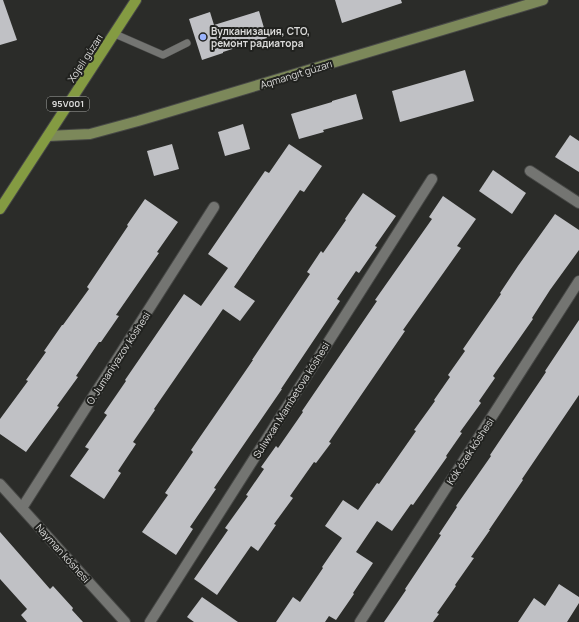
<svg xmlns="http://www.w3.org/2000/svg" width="579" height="622" font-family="Manrope,sans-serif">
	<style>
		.building { fill: #c0c1c5 }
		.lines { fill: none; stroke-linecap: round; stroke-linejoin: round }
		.lane-casing { stroke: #474846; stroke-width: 8 }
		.street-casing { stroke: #474846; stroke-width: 12 }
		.secondary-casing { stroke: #474846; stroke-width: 12 }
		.primary-casing { stroke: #474846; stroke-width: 12 }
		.lane { stroke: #747572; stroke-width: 7 }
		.street { stroke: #747572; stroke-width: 10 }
		.secondary { stroke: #7c885a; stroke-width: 10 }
		.primary { stroke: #849b42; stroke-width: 10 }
		.poi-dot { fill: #9bb4fd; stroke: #21221f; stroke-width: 1.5 }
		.labels { text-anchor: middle; stroke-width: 4; stroke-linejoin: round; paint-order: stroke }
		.shield { fill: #21221f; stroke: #a3a4a2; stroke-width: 1 }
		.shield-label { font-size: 9px; font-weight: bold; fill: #dbdbda }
		.poi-label { font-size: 10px; font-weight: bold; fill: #dbdbda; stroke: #21221f; text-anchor: start }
		.street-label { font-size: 10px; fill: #dbdbda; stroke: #21221f }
	</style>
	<rect width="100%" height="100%" fill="#2b2c29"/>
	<g class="building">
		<polygon points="0,0 3,0 17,40 0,45"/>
		<polygon points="335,0 401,0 402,3 342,23"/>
		<polygon points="259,11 267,38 223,52 223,53 202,60 189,19 210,12 214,25"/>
		<polygon points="465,70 474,101 400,122 392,91"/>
		<polygon points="356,94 363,119 323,130 324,132 299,139 291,114 332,102 332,101"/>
		<polygon points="243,124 250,149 225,156 218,132"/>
		<polygon points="570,135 579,141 579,172 555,157"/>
		<polygon points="172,144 179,169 154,176 147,151"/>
		<polygon points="289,144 322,166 304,192 300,190 234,287 255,301 240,321 223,309 154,409 155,410 133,442 136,444 118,471 121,473 104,499 70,476 89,449 85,447 107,415 104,413 126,381 125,380 184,294 201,306 228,268 208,254 265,171 269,173"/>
		<polygon points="493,170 526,193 512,214 479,191"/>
		<polygon points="363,193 396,216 375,246 377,247 359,273 356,271 337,299 340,301 281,389 282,389 214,488 216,489 190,527 193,529 176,555 142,532 168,495 165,493 193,452 191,450 253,360 252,360 310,274 307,272 321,251 323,253 346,220 345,219"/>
		<polygon points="443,196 476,219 457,246 461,248 403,330 405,331 329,442 331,443 316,463 314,462 290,496 293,498 274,524 276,525 258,551 251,546 217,595 194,579 228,530 225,528 248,496 246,495 264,469 261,467 276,446 278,448 303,412 302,411 377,301 375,300 432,219 429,217"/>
		<polygon points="145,199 178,222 157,252 159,253 116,315 119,316 101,342 99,342 76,376 78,377 57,406 59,407 26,452 0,434 0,419 28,381 26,380 46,352 44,351 62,325 63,325 89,289 87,287 128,226 127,225"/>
		<polygon points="555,214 579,230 579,250 550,290 532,318 533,319 493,376 495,378 479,401 481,403 460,432 462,433 446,456 447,457 413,505 411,504 392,531 377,521 356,552 373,563 353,593 354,594 336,620 329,616 325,622 276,622 293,597 300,602 323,568 322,567 342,538 325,526 343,500 358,510 377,483 379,484 416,431 414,430 435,401 434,400 450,377 448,375 465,351 463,349 501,294 500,293 518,266"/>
		<polygon points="579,320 579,395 522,479 523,480 489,530 490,530 471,557 474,558 455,585 456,586 437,613 439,614 433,622 384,622 406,590 405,589 441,535 439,534 457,507 456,506 491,456 490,455 546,372 545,371"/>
		<polygon points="0,532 50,589 53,586 73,608 72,610 83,622 27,622 21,615 27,609 0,579"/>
		<polygon points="559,584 579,597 579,603 567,622 518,622 534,598 545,606"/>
		<polygon points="202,597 238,622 194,622 187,617"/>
	</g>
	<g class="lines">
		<g class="lane-casing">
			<polyline id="lane" points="115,34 163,55 187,43"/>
		</g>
		<g class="street-casing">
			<g id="street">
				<polyline points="530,171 579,203"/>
				<polyline points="0,484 125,622"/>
				<polyline points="22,508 214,207"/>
				<polyline points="150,622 432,179"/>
				<polyline points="360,622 579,281"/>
			</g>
		</g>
		<g class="secondary-casing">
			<polyline id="secondary" points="48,136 90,134 138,121 543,0"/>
		</g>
		<g class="primary-casing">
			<polyline id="primary" points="0,209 136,0"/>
		</g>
		<use href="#lane" class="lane"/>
		<use href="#street" class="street"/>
		<use href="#secondary" class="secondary"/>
		<use href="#primary" class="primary"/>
	</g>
	<circle class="poi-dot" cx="203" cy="37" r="4"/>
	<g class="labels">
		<rect class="shield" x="47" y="97" width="42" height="14" rx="3"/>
		<g class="shield-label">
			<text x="68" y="107">95V001</text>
		</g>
		<g class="poi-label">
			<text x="211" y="35">Вулканизация, СТО,<tspan x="211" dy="12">ремонт радиатора</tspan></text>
		</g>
		<g class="street-label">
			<text transform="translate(85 58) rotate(-57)" y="4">Xojeli gúzarı</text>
			<text transform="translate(296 74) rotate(-17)" y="4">Aqmangıt gúzarı</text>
			<text transform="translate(118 358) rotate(-57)" y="4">O. Jumaniyazov kóshesi</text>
			<text transform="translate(291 400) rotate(-58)" y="4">Sulıwxan Mambetova kóshesi</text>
			<text transform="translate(470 451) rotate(-57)" y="4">Kók ózek kóshesi</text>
			<text transform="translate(63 553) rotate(48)" y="4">Nayman kóshesi</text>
		</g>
	</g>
</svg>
